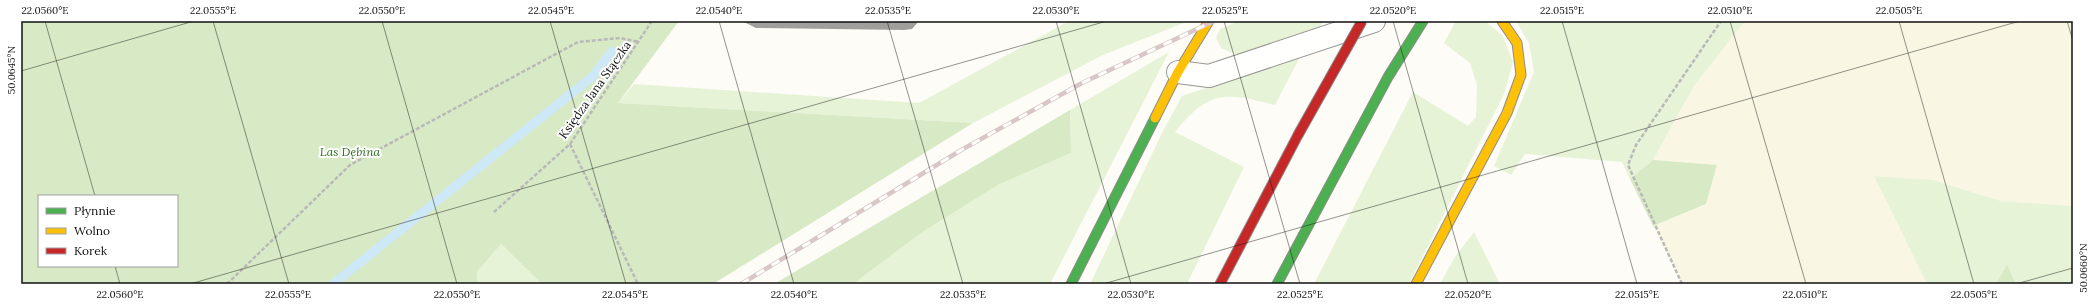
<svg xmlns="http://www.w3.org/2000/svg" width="2094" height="305" font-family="Lora,serif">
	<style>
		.farmland { fill: #f9f7e4 }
		.green { fill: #e7f3d7 }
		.forest { fill: #d8eac5; fill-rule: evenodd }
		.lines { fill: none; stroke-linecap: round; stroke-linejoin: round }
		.stream { stroke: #cde8f7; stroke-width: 9 }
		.building { fill: #a19f9c }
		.street-casing { stroke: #979795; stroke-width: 24 }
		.fast-casing { stroke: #8e8d8b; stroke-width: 11 }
		.slow-casing { stroke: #8e8d8b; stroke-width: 11 }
		.jam-casing { stroke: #8e8d8b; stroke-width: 11 }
		.path { stroke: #b9b9b8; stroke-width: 2.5; stroke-dasharray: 4 2; stroke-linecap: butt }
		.street { stroke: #fffffe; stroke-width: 22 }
		.fast { stroke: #4caf50; stroke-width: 9 }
		.slow { stroke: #ffc107; stroke-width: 9 }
		.jam { stroke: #c62828; stroke-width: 9 }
		.rail-casing { stroke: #d9c6c7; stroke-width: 4.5 }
		.rail { stroke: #fff; stroke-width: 3; stroke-dasharray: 9; stroke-linecap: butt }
		.jam-bridge-casing { stroke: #858482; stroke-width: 11; stroke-linecap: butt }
		.jam-bridge { stroke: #c62828; stroke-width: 9 }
		.ticks { fill: none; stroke: #111; stroke-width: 1; stroke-opacity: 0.45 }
		.labels { text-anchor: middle; stroke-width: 4; stroke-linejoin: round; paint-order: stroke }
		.street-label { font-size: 12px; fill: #111; stroke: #fff }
		.park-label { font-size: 12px; font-style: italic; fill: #2f6b1f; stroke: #fff }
		.neatline { fill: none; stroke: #111; stroke-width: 1.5 }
		.ticks-label { font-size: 10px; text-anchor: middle; fill: #111 }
	</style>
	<rect width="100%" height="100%" fill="#fdfcf7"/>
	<polygon class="farmland" points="1745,21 2073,21 2073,206 2001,201 1933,180 1874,176 1927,284 1682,284 1653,226 1706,204 1717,165 1653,160 1694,86"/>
	<g class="green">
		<polygon points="1069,21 1189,21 1103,55 973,123 618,103 634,84 919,103"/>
		<polygon points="1239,21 1323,21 1321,26 1243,57 1221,48 1216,38 1220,29"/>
		<polygon points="1456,21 1485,21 1503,36 1513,62 1504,94 1409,284 1314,284 1413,92 1468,126 1476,117 1477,86 1470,63 1444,43"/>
		<polygon points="1516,21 1745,21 1694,86 1653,160 1630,179 1622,162 1525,154 1511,175 1494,166 1534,72 1529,43"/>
		<polygon points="1169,52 1050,284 853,284 921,233 998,185 1071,153 1070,110"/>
		<path d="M1300 57 1275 105C1225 92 1209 90 1175 132L1244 167 1187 284H1090L1163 131 1182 96Z"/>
		<polygon points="1874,176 1933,180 2001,201 2073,206 2073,284 2016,284 2007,264 1996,284 1927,284"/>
		<polygon points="1474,232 1500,284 1440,284 1455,257"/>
		<polygon points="501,244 542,284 478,284 477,272"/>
	</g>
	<g class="forest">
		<path d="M21 21H679L618 103 973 123 713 284H542L501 244 477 272 478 284H21ZM39 196H177V266H39Z"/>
		<polygon points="1070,110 1071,153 998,185 921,233 853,284 774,284"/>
		<polygon points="1653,160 1717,165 1706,204 1653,226 1630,179"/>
		<polygon points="2007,264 2016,284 1996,284"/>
	</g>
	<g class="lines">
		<polyline class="stream" points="333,284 592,77 612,51"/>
	</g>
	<polygon class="building" points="742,21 919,21 912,29 904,30 756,28"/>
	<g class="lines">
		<g class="street-casing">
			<polyline id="street" points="1178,72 1209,76 1374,21"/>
		</g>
		<g class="fast-casing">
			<g id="fast">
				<polyline points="1071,284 1155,118"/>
				<polyline points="1277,284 1388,77 1423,21"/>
			</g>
		</g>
		<g class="slow-casing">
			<g id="slow">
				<polyline points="1155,118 1178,72 1209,21"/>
				<polyline points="1416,284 1507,113 1521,75 1517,43 1502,21"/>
			</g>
		</g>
		<g class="jam-casing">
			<polyline id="jam" points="1220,284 1298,135"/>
		</g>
		<g class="path">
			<polyline points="570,144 638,284"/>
			<polyline points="494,212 570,144 652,21"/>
			<polyline points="227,284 350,165 578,42 620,38 639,42"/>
			<polyline points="1682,284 1628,165 1636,145 1721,21"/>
		</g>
		<use href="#street" class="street"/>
		<use href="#fast" class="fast"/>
		<use href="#slow" class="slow"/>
		<use href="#jam" class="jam"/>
		<g class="rail-casing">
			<polyline id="rail" points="741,284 963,149 1082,83 1214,21"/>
		</g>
		<use href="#rail" class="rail"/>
		<g class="jam-bridge-casing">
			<polyline id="jam-bridge" points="1298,135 1362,21"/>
		</g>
		<use href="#jam-bridge" class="jam-bridge"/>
	</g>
	<path class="ticks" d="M45 21 95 196M213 21 289 284M382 21 457 284M550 21 626 284M719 21 794 284M887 21 963 284M1056 21 1131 284M1224 21 1300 284M1393 21 1468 284M1562 21 1637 284M1730 21 1806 284M1899 21 1974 284M2067 21 2073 41M21 71 194 21M115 266 120 284M190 284 1107 21M1103 284 2020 21M2016 284 2073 268"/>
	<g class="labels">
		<g class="street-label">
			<text transform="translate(595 90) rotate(-55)" y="4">Księdza Jana Stączka</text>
		</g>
		<g class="park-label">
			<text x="350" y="156">Las Dębina</text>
		</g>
	</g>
	<rect width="2094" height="305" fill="none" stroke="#ffffff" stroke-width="44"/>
	<rect x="38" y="195" width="140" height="72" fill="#ffffff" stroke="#a0a0a0"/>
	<rect x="46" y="208" width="20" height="6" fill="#4caf50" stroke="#a0a0a0"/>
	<text x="74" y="215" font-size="12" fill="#111111">Płynnie</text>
	<rect x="46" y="228" width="20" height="6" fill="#ffc107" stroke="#a0a0a0"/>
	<text x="74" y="235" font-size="12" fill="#111111">Wolno</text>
	<rect x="46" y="248" width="20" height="6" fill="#c62828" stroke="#a0a0a0"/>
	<text x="74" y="255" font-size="12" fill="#111111">Korek</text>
	<rect x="22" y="22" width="2050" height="261" class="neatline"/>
	<g class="ticks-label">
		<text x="45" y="14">22.0560°E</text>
		<text x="213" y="14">22.0555°E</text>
		<text x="382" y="14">22.0550°E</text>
		<text x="551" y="14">22.0545°E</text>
		<text x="719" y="14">22.0540°E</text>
		<text x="888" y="14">22.0535°E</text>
		<text x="1056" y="14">22.0530°E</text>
		<text x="1225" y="14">22.0525°E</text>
		<text x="1393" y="14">22.0520°E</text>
		<text x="1562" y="14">22.0515°E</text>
		<text x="1730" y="14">22.0510°E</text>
		<text x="1899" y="14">22.0505°E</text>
		<text transform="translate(11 70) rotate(-90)" y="4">50.0645°N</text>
		<text transform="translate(2083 268) rotate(-90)" y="4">50.0660°N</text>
		<text x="120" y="298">22.0560°E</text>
		<text x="288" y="298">22.0555°E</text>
		<text x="457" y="298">22.0550°E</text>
		<text x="625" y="298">22.0545°E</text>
		<text x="794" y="298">22.0540°E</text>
		<text x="963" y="298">22.0535°E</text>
		<text x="1131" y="298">22.0530°E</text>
		<text x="1300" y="298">22.0525°E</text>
		<text x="1468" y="298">22.0520°E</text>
		<text x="1637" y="298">22.0515°E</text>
		<text x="1805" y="298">22.0510°E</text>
		<text x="1974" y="298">22.0505°E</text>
	</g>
</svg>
